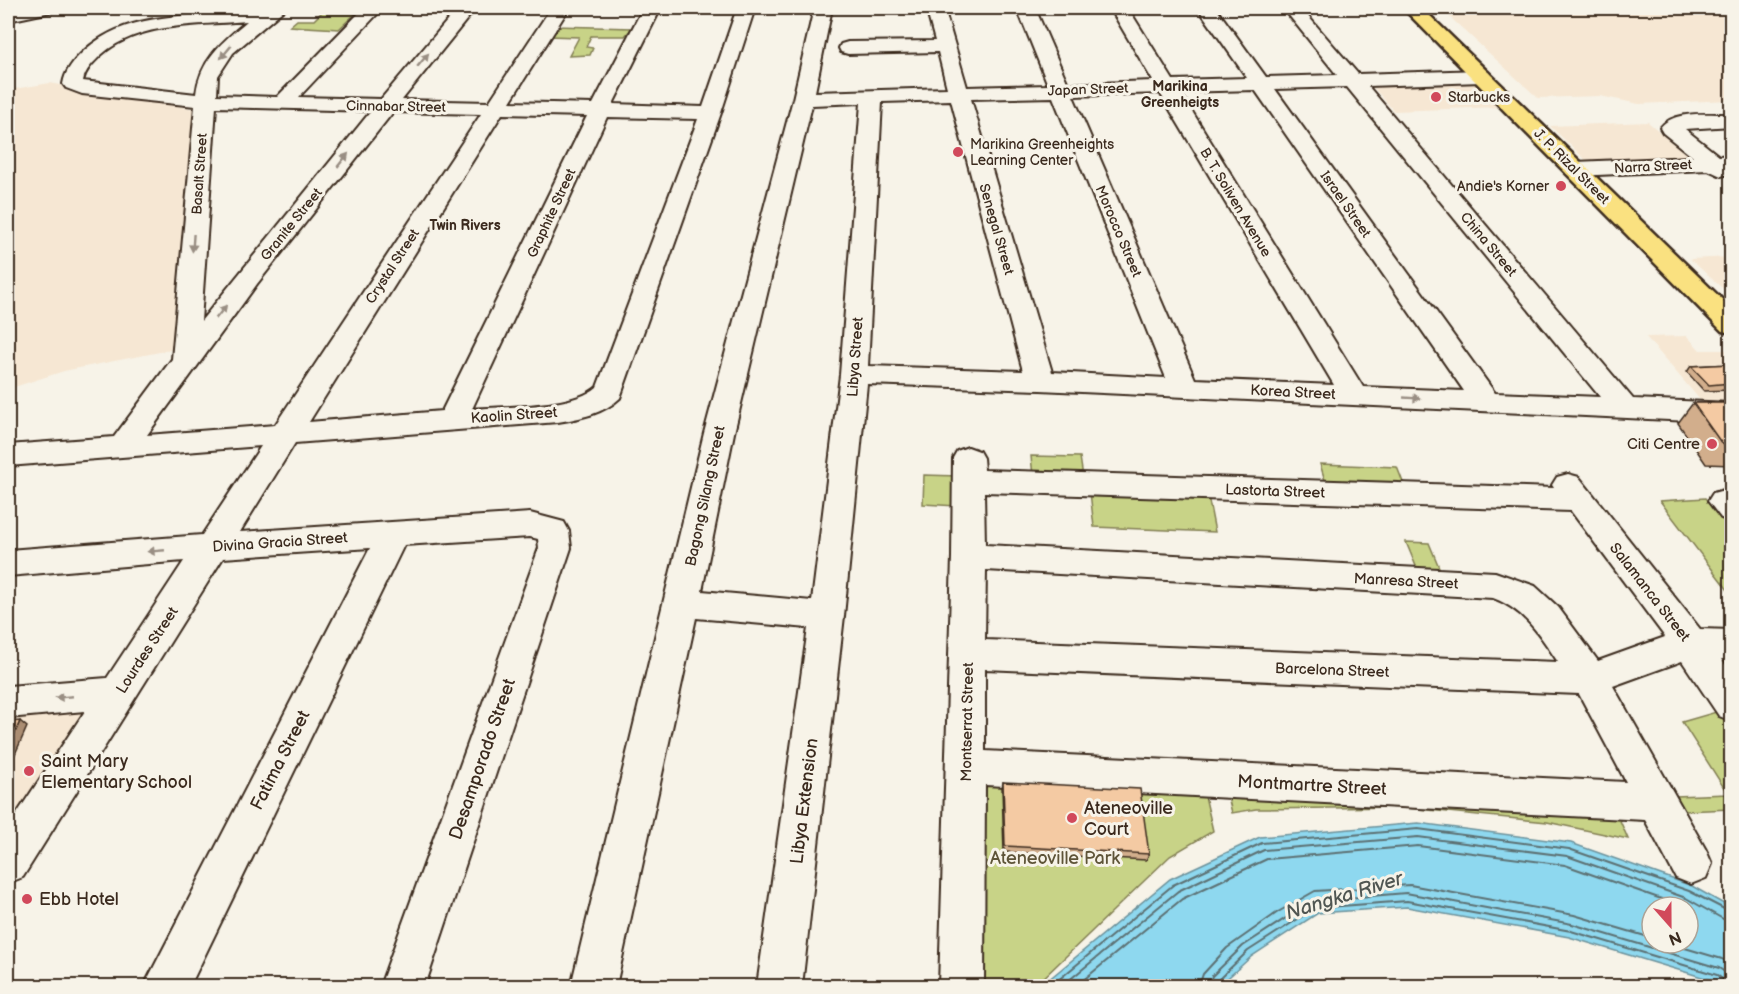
<svg xmlns="http://www.w3.org/2000/svg" width="1739" height="994" font-family="'Balsamiq Sans',sans-serif">
	<style>
		.built { fill: #f6e7d3 }
		.green { fill: #c8d387; stroke: #827e52; stroke-width: 1.5 }
		.water { fill: #8ed8ef; stroke: #6d929b; stroke-width: 1.5; fill-rule: evenodd }
		.lines { fill: none; stroke-linecap: round; stroke-linejoin: round }
		.shore { stroke: #5c7072; stroke-width: 2 }
		.minor-casing { stroke: #3b2a1e; stroke-width: 4 }
		.major-casing { stroke: #3b2a1e; stroke-width: 5 }
		.minor { fill: #f7f3e8; fill-rule: evenodd }
		.major { fill: #fae180; fill-rule: evenodd }
		.wall { fill: #d2ae8c; stroke: #3b2a1e; stroke-width: 1.5 }
		.shaded-wall { fill: #ab8d72; stroke: #3b2a1e; stroke-width: 1.5 }
		.building { fill: #f4caa3; stroke: #3b2a1e; stroke-width: 1.5 }
		.oneway { fill: #998e83 }
		.poi-dot { fill: #d1495b; stroke: #f7f3e8; stroke-width: 2 }
		.labels { text-anchor: middle; stroke-width: 6; stroke-linejoin: round; paint-order: stroke }
		.far-neighbourhood-label { font-size: 14px; font-weight: bold; fill: #3b2a1e; stroke: #f7f3e8 }
		.far-street-label { font-size: 14px; fill: #3b2a1e; stroke: #f7f3e8 }
		.far-poi-label { font-size: 14px; fill: #3b2a1e; stroke: #f7f3e8; text-anchor: start }
		.street-label { font-size: 15px; fill: #3b2a1e; stroke: #f7f3e8 }
		.poi-label { font-size: 15px; fill: #3b2a1e; stroke: #f7f3e8; text-anchor: end }
		.near-street-label { font-size: 18px; fill: #3b2a1e; stroke: #f7f3e8 }
		.near-poi-label { font-size: 18px; fill: #3b2a1e; stroke: #f7f3e8; text-anchor: start }
		.near-park-label { font-size: 18px; fill: #5e5438; stroke: #f7f3e8 }
		.near-water-label { font-size: 20px; font-style: italic; fill: #505652; stroke: #f7f3e8 }
	</style>
	<rect width="100%" height="100%" fill="#f7f3e8"/>
	<filter id="ink" filterUnits="userSpaceOnUse"><feTurbulence type="fractalNoise" baseFrequency=".0167" numOctaves="2"/><feDisplacementMap in="SourceGraphic" scale="12" xChannelSelector="R" yChannelSelector="G"/><feConvolveMatrix kernelMatrix="1 2 1 2 8 2 1 2 1" color-interpolation-filters="sRGB"/></filter>
	<g filter="url(#ink)">
		<g class="built">
			<polygon points="1440,8 1731,8 1731,100 1639,104 1600,96 1538,98"/>
			<polygon points="50,83 194,109 204,125 180,348 64,371 8,389 8,90"/>
			<polygon points="1475,83 1500,107 1394,111 1373,87"/>
			<polygon points="1648,122 1691,158 1588,162 1550,126"/>
			<polygon points="1731,257 1731,296 1690,259"/>
			<polygon points="1687,336 1700,350 1731,350 1731,402 1701,401 1646,337"/>
			<polygon points="97,700 8,834 8,707"/>
		</g>
		<g class="green">
			<polygon points="324,10 357,12 339,29 290,26 297,20 314,20"/>
			<polygon points="554,26 632,28 625,36 591,36 586,47 593,48 590,55 569,56 579,37 548,36"/>
			<polygon points="1031,456 1080,457 1083,477 1033,476"/>
			<polygon points="1320,464 1397,467 1406,490 1327,487"/>
			<polygon points="924,475 958,476 957,506 923,504"/>
			<polygon points="1090,492 1208,496 1215,532 1094,527"/>
			<polygon points="1705,498 1731,528 1731,594 1660,501"/>
			<polygon points="1406,542 1429,543 1441,572 1418,571"/>
			<polygon points="1723,710 1731,722 1731,809 1684,811 1676,796 1728,794 1682,722"/>
			<polygon points="981,777 1203,787 1213,831 1170,856 1035,986 970,986"/>
			<polygon points="1227,792 1618,816 1628,839 1547,822 1398,807 1256,809 1232,813"/>
		</g>
		<path class="water" d="M1418 823 1571 843 1692 886 1731 908V986H1723L1715 981 1569 937 1407 907 1318 913 1252 956 1219 986H1041L1170 879 1260 837ZM1652 907H1688V943H1652Z"/>
		<g class="lines">
			<g class="shore">
				<polyline points="1668,943 1722,959 1732,965"/>
				<polyline points="1051,986 1173,885 1262,843 1418,829 1569,849 1689,891 1732,913"/>
				<polyline points="1062,986 1178,891 1264,850 1418,837 1567,856 1686,898 1723,919 1732,920"/>
				<polyline points="1076,986 1182,899 1267,859 1418,846 1565,865 1684,907"/>
				<polyline points="1199,986 1203,974 1227,948 1278,912 1315,891 1410,885 1574,915 1652,938"/>
				<polyline points="1208,986 1212,976 1243,946 1312,901 1406,893 1572,924 1719,968 1732,977"/>
				<polyline points="1216,986 1218,980 1248,951 1315,908 1407,901 1571,931 1717,975 1725,981 1726,986"/>
			</g>
			<g class="minor-casing">
				<g id="minor">
					<polygon points="22,8 54,8 51,12 8,21 8,11"/>
					<path d="M265 8H286L233 53 218 76 217 95 277 97 364 8H383L299 97 381 99 458 8H476L402 100 489 102 551 8H569L510 102 593 104 643 8H661L613 104 703 107 737 8H755L721 113 620 398C603 414 581 418 558 422L295 443 240 532 530 513 564 522 569 531 571 548 425 986H380L539 548 538 539 530 537 404 545 190 986H144L370 548 223 558 23 877 8 883V827L85 711 8 718V686L107 678 184 561 8 576V550L202 535 261 446 8 466V445L114 437 172 359 195 106 82 94 66 88 63 84C65 70 75 59 85 50 125 14 178 17 228 12 240 11 254 12 265 8ZM247 21C222 42 200 60 196 94L83 81C85 70 93 63 101 55 140 21 198 26 247 21ZM216 107 371 111 201 321ZM393 112 481 114 275 425 147 435 257 284ZM502 114 587 116 442 411 309 422ZM607 117 698 119 597 387C572 409 506 406 472 409Z"/>
					<path d="M814 8H832L815 92 947 88 938 52 848 54 841 52 839 48 841 44 848 42 935 41 926 8H944L967 87 1048 85 1017 8H1035L1068 84 1153 81 1110 8H1128L1173 80 1247 78 1198 8H1216L1266 77 1337 75 1283 8H1301L1358 74 1481 70 1488 72 1491 76 1488 80 1481 82 1368 86 1633 399 1732 403V423L1040 390 867 384 844 616 802 986H757L808 628 696 618 616 986H571L704 433 793 99ZM1347 87 1600 397 1495 393 1275 89ZM1255 90 1464 391 1363 387 1180 92ZM1160 93 1334 385 1195 379 1073 96ZM1053 97 1166 378 1052 372 971 99ZM951 100 1023 371 868 366 882 102ZM861 103 840 375 812 601 702 591 734 433 812 105Z"/>
					<path d="M1732 114V126L1685 129 1719 156 1732 155V170L1729 174 1721 176 1708 170 1575 176 1567 174 1564 169 1567 164 1575 162 1693 157 1663 133 1660 128C1674 109 1711 115 1732 114Z"/>
					<path d="M968 447 979 451 983 458 984 470 1554 488 1552 485 1557 477 1568 474 1579 477 1700 629 1732 630V659H1721L1732 674V721L1719 716 1682 661 1613 686 1706 850 1712 864 1706 878 1691 884 1676 878 1645 820 985 785 984 986H939L952 557 953 458 957 451ZM984 492 1571 511 1665 637 1598 661 1558 607 1535 586 1495 572 985 545ZM986 570 1493 598C1525 610 1540 635 1558 662L985 640ZM985 669 1579 694 1626 782 985 751Z"/>
					<polygon points="1724,490 1732,492 1732,521 1721,518 1708,501 1713,493"/>
				</g>
			</g>
			<g class="major-casing">
				<polygon id="major" points="1403,8 1422,8 1732,309 1732,333 1722,331"/>
			</g>
			<use href="#minor" class="minor"/>
			<use href="#major" class="major"/>
		</g>
		<g class="wall">
			<polygon points="1731,255 1731,272 1724,266"/>
			<polygon points="1731,364 1731,390 1704,391 1687,372 1691,366"/>
			<polygon points="1693,403 1731,403 1731,465 1706,464 1678,423"/>
			<polygon points="1003,782 1149,854 1146,860 1004,852 1002,788"/>
		</g>
		<polygon class="shaded-wall" points="20,721 27,727 8,770 8,749"/>
		<g class="building">
			<polygon points="1731,364 1731,383 1709,385 1691,366"/>
			<polygon points="1693,403 1731,403 1731,444 1722,444"/>
			<polygon points="20,721 8,749 8,722"/>
			<polygon points="1003,782 1140,789 1149,854 1005,846"/>
		</g>
		<defs><path id="oneway-solid" d="M-6-.8H1V-3.2L6.5 0L1 3.2V.8H-6Z" transform="scale(1.5)"/></defs>
		<g class="oneway">
			<use href="#oneway-solid" transform="translate(226 52) rotate(130)"/>
			<use href="#oneway-solid" transform="translate(423 60) rotate(-50)"/>
			<use href="#oneway-solid" transform="translate(343 160) rotate(-51)"/>
			<use href="#oneway-solid" transform="translate(193 243) rotate(94)"/>
			<use href="#oneway-solid" transform="translate(221 312) rotate(-51)"/>
			<use href="#oneway-solid" transform="translate(1412 398) rotate(3)"/>
			<use href="#oneway-solid" transform="translate(156 551) rotate(175)"/>
			<use href="#oneway-solid" transform="translate(64 697) rotate(175)"/>
		</g>
	</g>
	<g class="poi-dot">
		<circle cx="1436" cy="97" r="6"/>
		<circle cx="958" cy="152" r="6"/>
		<circle cx="1561" cy="186" r="6"/>
		<circle cx="1712" cy="444" r="6"/>
		<circle cx="29" cy="771" r="6"/>
		<circle cx="1072" cy="818" r="6"/>
		<circle cx="27" cy="899" r="6"/>
	</g>
	<g class="labels">
		<g class="far-neighbourhood-label">
			<text x="1180" y="91">Marikina<tspan x="1180" dy="16">Greenheigts</tspan></text>
			<text x="465" y="230">Twin Rivers</text>
		</g>
		<g class="far-street-label">
			<text transform="translate(1088 89) rotate(-2)" y="5">Japan Street</text>
			<text transform="translate(396 106) rotate(1)" y="5">Cinnabar Street</text>
			<text transform="translate(1572 166) rotate(45)" y="5">J. P. Rizal Street</text>
			<text transform="translate(1653 166) rotate(-3)" y="5">Narra Street</text>
			<text transform="translate(199 174) rotate(-86)" y="5">Basalt Street</text>
			<text transform="translate(1236 202) rotate(59)" y="5">B. T. Soliven Avenue</text>
			<text transform="translate(1346 204) rotate(55)" y="5">Israel Street</text>
			<text transform="translate(551 213) rotate(-65)" y="5">Graphite Street</text>
			<text transform="translate(291 224) rotate(-51)" y="5">Granite Street</text>
			<text transform="translate(997 229) rotate(74)" y="5">Senegal Street</text>
			<text transform="translate(1119 231) rotate(67)" y="5">Morocco Street</text>
			<text transform="translate(1489 244) rotate(50)" y="5">China Street</text>
			<text transform="translate(392 266) rotate(-57)" y="5">Crystal Street</text>
		</g>
		<g class="far-poi-label">
			<text x="1448" y="102">Starbucks</text>
			<text x="970" y="149">Marikina Greenheights<tspan x="970" dy="16">Learning Center</tspan></text>
			<text x="1549" y="191" text-anchor="end">Andie's Korner</text>
		</g>
		<g class="street-label">
			<text transform="translate(855 357) rotate(-86)" y="5">Libya Street</text>
			<text transform="translate(1293 392) rotate(3)" y="5">Korea Street</text>
			<text transform="translate(514 415) rotate(-4)" y="5">Kaolin Street</text>
			<text transform="translate(1275 491) rotate(2)" y="5">Lastorta Street</text>
			<text transform="translate(705 496) rotate(-78)" y="5">Bagong Silang Street</text>
			<text transform="translate(280 542) rotate(-4)" y="5">Divina Gracia Street</text>
			<text transform="translate(1406 581) rotate(3)" y="5">Manresa Street</text>
			<text transform="translate(1650 592) rotate(52)" y="5">Salamanca Street</text>
			<text transform="translate(147 650) rotate(-57)" y="5">Lourdes Street</text>
			<text transform="translate(1332 670) rotate(2)" y="5">Barcelona Street</text>
			<text transform="translate(967 722) rotate(-89)" y="5">Montserrat Street</text>
		</g>
		<g class="poi-label">
			<text x="1700" y="449">Citi Centre</text>
		</g>
		<g class="near-street-label">
			<text transform="translate(482 759) rotate(-71)" y="6">Desamporado Street</text>
			<text transform="translate(280 760) rotate(-63)" y="6">Fatima Street</text>
			<text transform="translate(1312 785) rotate(3)" y="6">Montmartre Street</text>
			<text transform="translate(804 801) rotate(-83)" y="6">Libya Extension</text>
		</g>
		<g class="near-poi-label">
			<text x="41" y="767">Saint Mary<tspan x="41" dy="21">Elementary School</tspan></text>
			<text x="1084" y="814">Ateneoville<tspan x="1084" dy="21">Court</tspan></text>
			<text x="39" y="905">Ebb Hotel</text>
		</g>
		<g class="near-park-label">
			<text x="1055" y="864">Ateneoville Park</text>
		</g>
		<g class="near-water-label">
			<text transform="translate(1344 895) rotate(-17)" y="7">Nangka River</text>
		</g>
	</g>
	<rect width="1739" height="994" fill="none" stroke="#f7f3e8" stroke-width="30"/>
	<rect x="15" y="15" width="1709" height="964" fill="none" stroke="#3b2a1e" stroke-width="2" filter="url(#ink)"/>
	<g transform="translate(1670 925) rotate(159)"><circle r="28" fill="#f7f3e8" stroke="#aca397" stroke-width="1.5"/>
	<path d="M0-4.5L10 22L0 15L-10 22Z" fill="#d1495b"/>
	<text y="-9" font-size="16" font-weight="bold" text-anchor="middle" fill="#3b2a1e">N</text>
	</g>
</svg>
